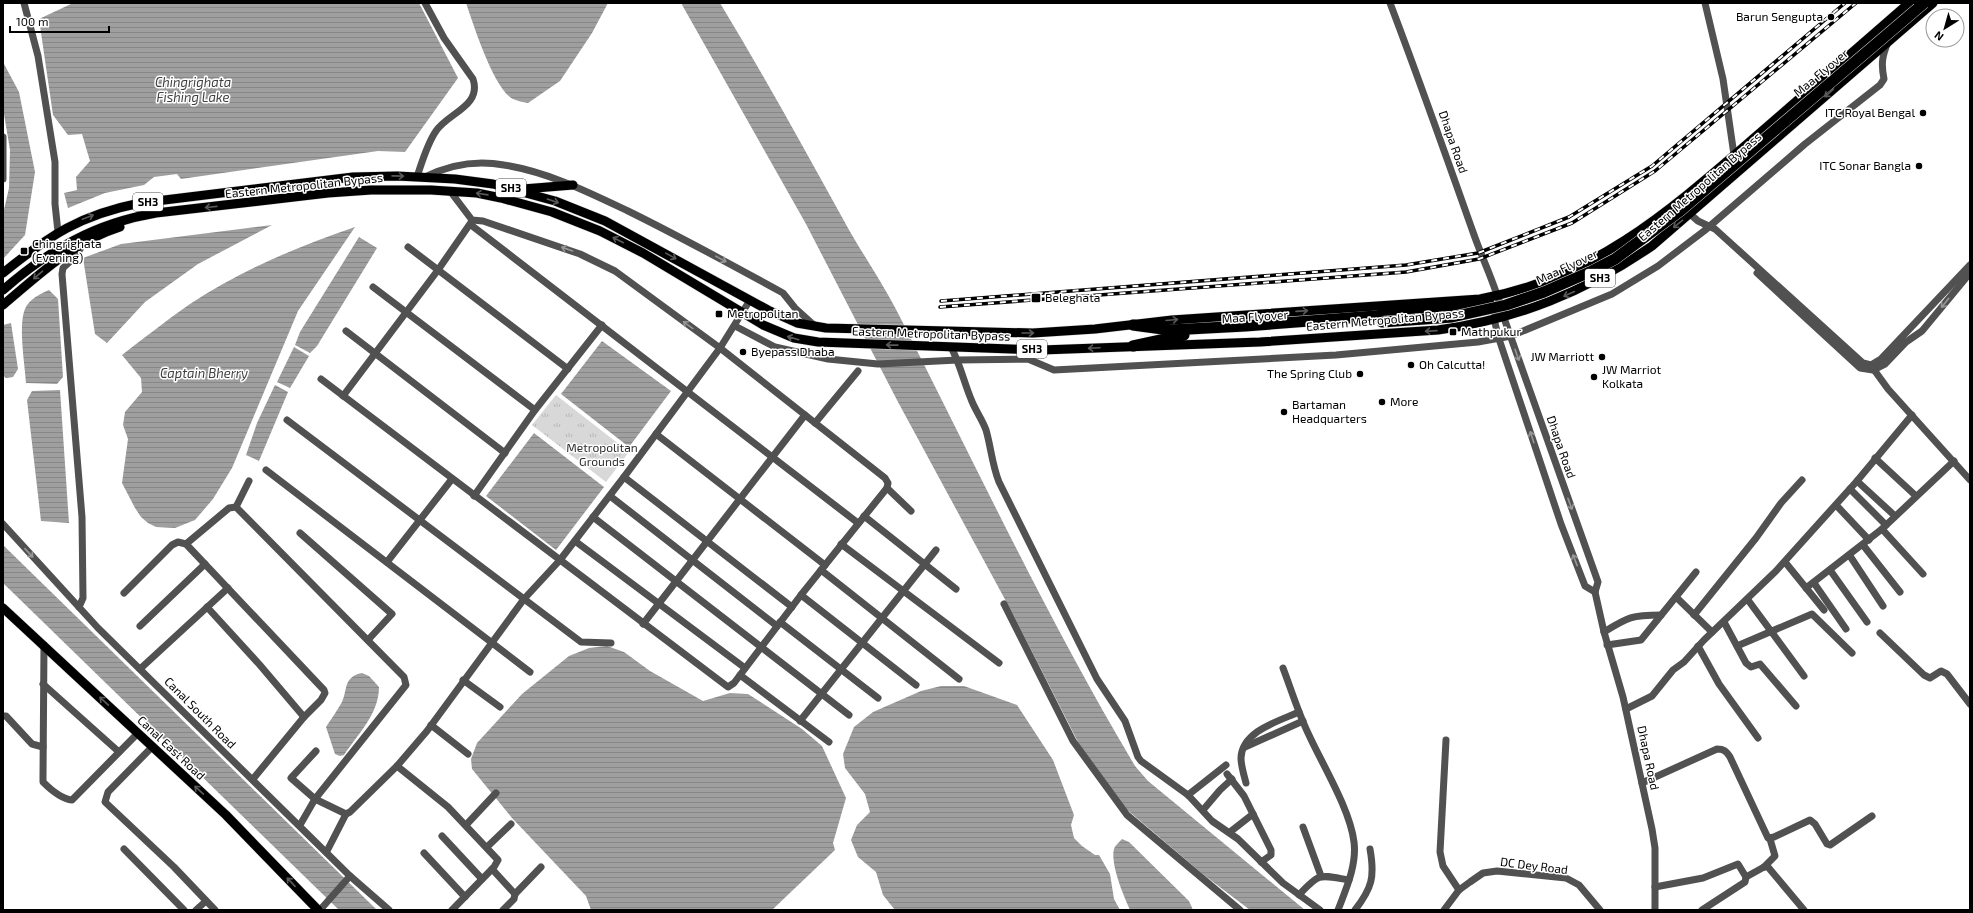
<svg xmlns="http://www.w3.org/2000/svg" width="1973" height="913" font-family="'Exo 2',sans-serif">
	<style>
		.park { fill: url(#park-tufts) }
		.water { fill: url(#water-rules) }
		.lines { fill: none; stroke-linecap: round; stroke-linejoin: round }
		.major-casing { stroke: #dbdbdb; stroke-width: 10 }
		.highway-casing { stroke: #dbdbdb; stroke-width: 12 }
		.minor { stroke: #515151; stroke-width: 7 }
		.major { stroke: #000; stroke-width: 9 }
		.highway { stroke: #000; stroke-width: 11 }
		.rail-casing { stroke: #000; stroke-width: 3.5 }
		.rail { stroke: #fff; stroke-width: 2; stroke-dasharray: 6; stroke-linecap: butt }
		.highway-bridge-casing { stroke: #dbdbdb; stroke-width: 12; stroke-linecap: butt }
		.highway-bridge { stroke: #000; stroke-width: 11 }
		.oneway { stroke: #595959 }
		.oneway2 { stroke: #979797 }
		.poi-dot { fill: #000; stroke: #fff; stroke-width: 1.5 }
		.labels { text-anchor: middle; stroke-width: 3; stroke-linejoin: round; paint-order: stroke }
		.shield { fill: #fff; stroke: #4c4c4c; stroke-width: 1 }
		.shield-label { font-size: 11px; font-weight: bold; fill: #000 }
		.poi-label { font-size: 12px; fill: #000; stroke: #fff; text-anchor: start }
		.street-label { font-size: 12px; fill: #000; stroke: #fff }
		.park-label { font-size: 12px; fill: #2f2f2f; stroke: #fff }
		.water-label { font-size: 13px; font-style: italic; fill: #404040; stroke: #fff }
	</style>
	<defs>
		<pattern id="park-tufts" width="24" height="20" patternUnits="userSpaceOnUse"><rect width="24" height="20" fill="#d8d8d8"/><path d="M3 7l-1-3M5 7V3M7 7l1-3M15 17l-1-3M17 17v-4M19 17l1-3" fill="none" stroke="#b8b8b8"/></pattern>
		<pattern id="water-rules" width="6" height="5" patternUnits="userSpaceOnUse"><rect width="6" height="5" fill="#9f9f9f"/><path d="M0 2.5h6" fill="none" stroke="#878787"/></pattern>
	</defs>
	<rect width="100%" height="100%" fill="#fff"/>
	<polygon class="park" points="556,395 629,452 606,482 532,425"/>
	<g class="water">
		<polygon points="73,3 419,3 458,78 405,152 378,151 181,179 177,174 154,177 144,185 105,193 68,208 64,193 77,190 76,177 90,161 82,134 68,135 53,115 39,19"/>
		<path d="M466 3H608L592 33 560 81 528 103C523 102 517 101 513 99 494 90 473 23 466 3Z"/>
		<path d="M681 3H720C763 74 803 147 843 219 862 254 885 286 902 321 978 470 1049 622 1135 766L1148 781 1305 910H1250L1204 875 1125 808 1080 746 1014 616 898 402 806 224Z"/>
		<polygon points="3,62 19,92 35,172 25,235 3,259 3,214 9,188 10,150 3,108"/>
		<polygon points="272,225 198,264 145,302 107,343 95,334 83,258 121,244"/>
		<path d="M355 227 298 311 232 468 213 499 195 520 175 528 156 527 148 523 141 517 135 508 122 483 128 439 123 425 125 412 142 392 141 378 122 355C144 338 167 320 190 304 241 270 297 247 355 227Z"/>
		<polygon points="359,237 377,248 317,346 310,353 295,345 300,332"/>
		<path d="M49 290 58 299 63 377 57 384 26 383C25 365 18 325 25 309 29 299 40 294 49 290Z"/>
		<polygon points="11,323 18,369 13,377 6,378 3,376 3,325"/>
		<polygon points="602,341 671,391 629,447 561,394"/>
		<polygon points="294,347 309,356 290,388 277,382"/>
		<polygon points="275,385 288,392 259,461 246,455 257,423"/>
		<polygon points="60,390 69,523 41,521 27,400 32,391"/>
		<polygon points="534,433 604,487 556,550 486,496"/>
		<polygon points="3,545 377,910 339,910 3,583"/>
		<polygon points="607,646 624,652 650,671 703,701 730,693 748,694 802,729 822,746 846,798 833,843 835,850 772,910 591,910 586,896 512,818 472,769 471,759 477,743 522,694 569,656 589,648"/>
		<path d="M362 673 369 676 379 687C379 714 358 734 344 755L340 756 335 754 326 727C331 719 337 711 342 702 348 689 343 677 362 673Z"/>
		<polygon points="941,686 964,686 1017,705 1053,760 1074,815 1071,825 1074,838 1082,846 1095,855 1099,855 1110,874 1114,899 1120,910 895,910 883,895 876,872 858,857 851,840 857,825 870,812 865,794 845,768 843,754 854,727 873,712 921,691"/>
		<path d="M1122 839 1129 842 1189 901 1193 910H1130C1124 897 1110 864 1114 849 1115 846 1119 842 1122 839Z"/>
	</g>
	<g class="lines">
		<g class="major-casing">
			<g id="major">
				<polyline points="523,189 573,185"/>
				<path d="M3 273C50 235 80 215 140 203L353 177 397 176 455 179 493 184 555 201 605 221 768 310 797 323 826 328 1033 333 1095 329 1172 320 1480 299C1597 278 1674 207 1761 132 1810 89 1860 46 1909 3"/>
				<path d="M3 290C49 250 95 223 156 213L328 193 371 190H431L477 193 501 198 552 212 600 231 643 253 763 325 794 338 818 342 1042 350 1260 342 1438 330C1518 319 1585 292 1652 246L1933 3"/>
				<path d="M3 305C40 274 73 242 120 227"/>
				<polyline points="3,608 226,815 318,910"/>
			</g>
		</g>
		<g class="highway-casing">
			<g id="highway">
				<polyline points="1133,325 1170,330 1245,326 1375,316 1489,303"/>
				<polyline points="1133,346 1184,335"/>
			</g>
		</g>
		<g class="minor">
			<polyline points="24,3 38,56 55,162 55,204 58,232"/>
			<path d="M1390 3C1419 79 1446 156 1473 232 1483 261 1497 288 1504 318L1598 582 1595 592 1604 632 1623 697 1652 829 1655 848V910"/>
			<polyline points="1705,3 1723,79 1734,155"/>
			<polyline points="3,137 3,179"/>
			<path d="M417 177C422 162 427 144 436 131 448 113 482 106 473 79L444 38 425 3"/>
			<path d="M425 177C449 165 477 160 504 165 548 172 588 192 628 211 681 237 732 265 783 293L795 308 815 326"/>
			<polyline points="1690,214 1698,221 1715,229 1863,363 1871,365 1881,359 1970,265"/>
			<polyline points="471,225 858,523"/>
			<polyline points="408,247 568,369"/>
			<polyline points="1757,273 1860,368 1873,370 1885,364 1906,342 1922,331 1970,273"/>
			<polyline points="373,287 535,410"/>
			<polyline points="1498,304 1494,319 1499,339 1561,524 1585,586 1595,592"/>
			<path d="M735 326 775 347 828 359 878 364 958 360 1028 359 1054 370 1336 355 1478 342 1511 336 1612 294 1658 266 1704 231 1805 144 1880 85 1884 79C1881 64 1882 56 1888 42"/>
			<polyline points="346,331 505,453"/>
			<path d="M951 347C960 364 964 382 971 399 975 410 982 419 986 430 991 447 992 465 999 482L1097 679 1125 721 1138 757 1141 761 1188 795 1212 821 1238 839 1283 883 1320 910"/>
			<polyline points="1872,367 1888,389 1970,480"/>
			<polyline points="321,379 728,687 734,683 801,595 887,488 888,483 885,478 720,348 615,271 580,254 483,221 472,220 450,191"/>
			<polyline points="343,396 438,270 472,221"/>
			<polyline points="287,420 581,642 611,643"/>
			<polyline points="815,423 858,371"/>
			<polyline points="656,434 825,565"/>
			<polyline points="1875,458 1916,496"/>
			<polyline points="266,470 530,672"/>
			<polyline points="624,477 792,607"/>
			<polyline points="1857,481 1895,516"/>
			<polyline points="887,488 911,511"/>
			<polyline points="1850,489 1886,525"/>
			<polyline points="474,496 535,410 602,325"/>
			<polyline points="610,496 777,626"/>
			<polyline points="1836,505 1869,540"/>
			<polyline points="236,507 249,481"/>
			<polyline points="864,516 956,589"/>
			<polyline points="593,517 849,715"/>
			<polyline points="3,524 98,628 350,876 389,910"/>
			<polyline points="1882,529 1923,574"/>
			<polyline points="300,533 392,614 368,640"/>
			<polyline points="575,541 745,668"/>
			<polyline points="186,544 229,508 236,507 404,677 406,685 315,799 291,778 316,751"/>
			<polyline points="841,544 999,663"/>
			<polyline points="1863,545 1900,592"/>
			<polyline points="1850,556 1883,606"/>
			<polyline points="387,562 452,479"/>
			<polyline points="1785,562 1824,610"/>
			<polyline points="821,570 959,679"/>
			<polyline points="1830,570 1867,622"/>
			<polyline points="1814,583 1846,629"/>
			<polyline points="1806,588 1882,529 1954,461"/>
			<polyline points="124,593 172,545 178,542 186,544 324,690 325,693 321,700 304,717 253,779"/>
			<polyline points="801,595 916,685"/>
			<polyline points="1676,597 1712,632"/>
			<polyline points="1748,600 1804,676"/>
			<polyline points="1004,604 1073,741 1127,815 1240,910"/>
			<polyline points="79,607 83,598 82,517 62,274 63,268 76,256 83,244"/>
			<polyline points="207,607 259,664 304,717"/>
			<polyline points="1694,615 1756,538 1781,503 1802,480"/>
			<polyline points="780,622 878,698"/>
			<polyline points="1724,622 1746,663 1751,667 1760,664 1796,706"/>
			<polyline points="643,624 805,415"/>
			<polyline points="140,626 205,564"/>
			<path d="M1604 632C1628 617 1632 615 1661 615"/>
			<polyline points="1880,633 1924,675 1930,678 1941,671 1947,674 1970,704"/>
			<path d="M44 645 43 776V782C50 789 62 799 72 800L138 733"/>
			<polyline points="1607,645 1641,640 1696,572"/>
			<polyline points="1698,646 1719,684 1758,738"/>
			<polyline points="1737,646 1812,614 1852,653"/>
			<path d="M1283 668C1291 689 1298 712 1308 733 1322 764 1350 809 1354 842 1357 865 1346 889 1338 910"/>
			<polyline points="140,669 228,588"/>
			<polyline points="740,675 829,742"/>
			<polyline points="463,680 500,707"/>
			<polyline points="43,684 119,752"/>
			<polyline points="1626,709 1652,696 1673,670 1684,662 1704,640 1776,571 1857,481 1912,415"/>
			<polyline points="3,716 6,716 32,744 43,747"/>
			<polyline points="800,721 936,550"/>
			<polyline points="431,725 468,754"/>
			<polyline points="1446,740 1440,852 1443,866 1459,890"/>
			<polyline points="152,747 108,792 105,802 174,867 215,910"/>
			<polyline points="1245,747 1303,721"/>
			<polyline points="397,766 448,807 498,860 494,867 452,910"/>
			<polyline points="1227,774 1244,796 1271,850 1271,855 1261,862"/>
			<path d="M1246 783C1244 775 1241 766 1241 758 1242 731 1279 721 1299 712"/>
			<path d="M1642 783 1717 749C1724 749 1726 751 1730 757L1768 838 1774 837 1810 820 1815 824 1827 844 1830 845 1872 816"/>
			<polyline points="1188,795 1226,765"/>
			<polyline points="1203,810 1220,790 1232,779"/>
			<polyline points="300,825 315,799 346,814 350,812 397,766 427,731 524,599 560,560 624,477 720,348 750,300"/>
			<polyline points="466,825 496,793"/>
			<polyline points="1303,827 1321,876"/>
			<polyline points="1230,832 1253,814"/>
			<polyline points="442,836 482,879"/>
			<polyline points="487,847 511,824"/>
			<polyline points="124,849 184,910"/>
			<polyline points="327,851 346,814"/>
			<polyline points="424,853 465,897"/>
			<polyline points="1764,867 1775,856 1770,839"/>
			<polyline points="492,869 515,894"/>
			<polyline points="1746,877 1764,867 1768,867 1804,910"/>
			<polyline points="1655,887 1703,878 1738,864 1746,877 1745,882 1702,910"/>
			<path d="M1299 895C1320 872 1320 875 1349 880"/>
			<polyline points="196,910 206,901"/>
			<polyline points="320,910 350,876"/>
			<polyline points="503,910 514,899 515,894 541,867"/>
			<path d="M1355 910C1372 888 1375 877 1370 849"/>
			<polyline points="1444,910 1459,890 1470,882 1483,873 1497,871 1566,878 1579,885 1600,910"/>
		</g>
		<use href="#major" class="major"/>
		<use href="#highway" class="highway"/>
		<g class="rail-casing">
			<g id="rail">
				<polyline points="941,301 1406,265 1478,253 1569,217 1652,166 1845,3"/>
				<polyline points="940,307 1406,272 1479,259 1572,223 1655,171 1856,3"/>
			</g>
		</g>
		<use href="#rail" class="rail"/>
		<g class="highway-bridge-casing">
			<polyline id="highway-bridge" points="1382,322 1452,317 1506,305 1544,292 1592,271 1615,259 1680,211 1924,3"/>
		</g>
		<use href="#highway-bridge" class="highway-bridge"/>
	</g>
	<defs><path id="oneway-shaft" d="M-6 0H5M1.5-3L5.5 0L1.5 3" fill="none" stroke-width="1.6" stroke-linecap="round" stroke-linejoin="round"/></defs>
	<g class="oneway">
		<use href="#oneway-shaft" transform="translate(1829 93) rotate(139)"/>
		<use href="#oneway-shaft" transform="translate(398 176) rotate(1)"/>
		<use href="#oneway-shaft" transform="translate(482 194) rotate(-172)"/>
		<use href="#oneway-shaft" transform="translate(553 201) rotate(19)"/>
		<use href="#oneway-shaft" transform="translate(211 207) rotate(174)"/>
		<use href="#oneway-shaft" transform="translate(88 217) rotate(-21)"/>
		<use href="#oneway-shaft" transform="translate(1678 224) rotate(140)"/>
		<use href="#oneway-shaft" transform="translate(618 240) rotate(-153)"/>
		<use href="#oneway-shaft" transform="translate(671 256) rotate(29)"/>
		<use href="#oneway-shaft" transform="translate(38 275) rotate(139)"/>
		<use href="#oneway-shaft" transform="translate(1569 294) rotate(156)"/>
		<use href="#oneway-shaft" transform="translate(1302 311) rotate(-4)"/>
		<use href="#oneway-shaft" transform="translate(1172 320) rotate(-5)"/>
		<use href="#oneway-shaft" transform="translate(1431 331) rotate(176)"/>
		<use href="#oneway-shaft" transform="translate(1028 333)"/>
		<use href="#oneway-shaft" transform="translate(793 338) rotate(-164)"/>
		<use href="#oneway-shaft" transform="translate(892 345) rotate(-179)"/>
		<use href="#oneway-shaft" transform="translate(1094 348) rotate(177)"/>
		<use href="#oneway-shaft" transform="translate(104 701) rotate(-137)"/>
		<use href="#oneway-shaft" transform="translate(199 790) rotate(-137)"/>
		<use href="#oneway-shaft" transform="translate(291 882) rotate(-133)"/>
	</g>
	<g class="oneway2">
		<use href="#oneway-shaft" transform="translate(567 249) rotate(-161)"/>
		<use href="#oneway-shaft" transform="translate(721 259) rotate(29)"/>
		<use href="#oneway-shaft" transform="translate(1945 303) rotate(129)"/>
		<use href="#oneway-shaft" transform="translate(688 325) rotate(-144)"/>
		<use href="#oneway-shaft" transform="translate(1517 355) rotate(71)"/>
		<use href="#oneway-shaft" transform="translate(1532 437) rotate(-108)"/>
		<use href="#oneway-shaft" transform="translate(1570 504) rotate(70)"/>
		<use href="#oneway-shaft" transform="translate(29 553) rotate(47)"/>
		<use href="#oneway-shaft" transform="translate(1575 560) rotate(-111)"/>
	</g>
	<g class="poi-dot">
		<circle cx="1831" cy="17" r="4"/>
		<circle cx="1923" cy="113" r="4"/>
		<circle cx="1919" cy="166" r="4"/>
		<rect x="20" y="247" width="8" height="8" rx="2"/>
		<rect x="1031" y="293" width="10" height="10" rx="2"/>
		<rect x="715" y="310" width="8" height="8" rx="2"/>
		<rect x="1449" y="328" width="8" height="8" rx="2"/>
		<circle cx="743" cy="352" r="4"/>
		<circle cx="1602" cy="357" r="4"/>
		<circle cx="1411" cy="365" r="4"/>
		<circle cx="1360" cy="374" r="4"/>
		<circle cx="1594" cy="377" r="4"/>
		<circle cx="1382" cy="402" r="4"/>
		<circle cx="1284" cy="412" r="4"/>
	</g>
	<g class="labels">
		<g class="shield">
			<rect x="496" y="179" width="30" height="18" rx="3"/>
			<rect x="133" y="193" width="30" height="18" rx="3"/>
			<rect x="1585" y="269" width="30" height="18" rx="3"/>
			<rect x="1017" y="340" width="30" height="18" rx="3"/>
		</g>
		<g class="shield-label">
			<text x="511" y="192">SH3</text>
			<text x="148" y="206">SH3</text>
			<text x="1600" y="282">SH3</text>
			<text x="1032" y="353">SH3</text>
		</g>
		<g class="poi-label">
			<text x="1823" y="21" text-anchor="end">Barun Sengupta</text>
			<text x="1915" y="117" text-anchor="end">ITC Royal Bengal</text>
			<text x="1911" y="170" text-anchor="end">ITC Sonar Bangla</text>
			<text x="32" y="248">Chingrighata<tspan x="32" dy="14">(Evening)</tspan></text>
			<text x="1045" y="302">Beleghata</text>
			<text x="727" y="318">Metropolitan</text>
			<text x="1461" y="336">Mathpukur</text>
			<text x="751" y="356">Byepass Dhaba</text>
			<text x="1594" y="361" text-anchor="end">JW Marriott</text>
			<text x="1419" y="369">Oh Calcutta!</text>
			<text x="1602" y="374">JW Marriot<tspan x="1602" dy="14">Kolkata</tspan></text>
			<text x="1352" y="378" text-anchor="end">The Spring Club</text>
			<text x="1390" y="406">More</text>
			<text x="1292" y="409">Bartaman<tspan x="1292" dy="14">Headquarters</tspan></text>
		</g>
		<g class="street-label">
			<text transform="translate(1821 73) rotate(-40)" y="4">Maa Flyover</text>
			<text transform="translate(1453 142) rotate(71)" y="4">Dhapa Road</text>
			<text transform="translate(304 186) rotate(-6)" y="4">Eastern Metropolitan Bypass</text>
			<text transform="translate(1700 187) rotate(-41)" y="4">Eastern Metropolitan Bypass</text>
			<text transform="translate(1567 267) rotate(-25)" y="4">Maa Flyover</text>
			<text transform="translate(1255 317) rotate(-4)" y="4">Maa Flyover</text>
			<text transform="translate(1385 320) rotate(-5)" y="4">Eastern Metropolitan Bypass</text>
			<text transform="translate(931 334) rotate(2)" y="4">Eastern Metropolitan Bypass</text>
			<text transform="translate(1561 447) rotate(71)" y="4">Dhapa Road</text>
			<text transform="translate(200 713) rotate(45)" y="4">Canal South Road</text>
			<text transform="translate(171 748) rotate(43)" y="4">Canal East Road</text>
			<text transform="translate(1648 758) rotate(78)" y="4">Dhapa Road</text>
			<text transform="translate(1534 866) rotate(7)" y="4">DC Dey Road</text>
		</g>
		<g class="park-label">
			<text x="602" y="452">Metropolitan<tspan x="602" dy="14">Grounds</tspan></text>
		</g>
		<g class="water-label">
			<text x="193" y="87">Chingrighata<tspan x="193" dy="15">Fishing Lake</tspan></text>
			<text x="204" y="378">Captain Bherry</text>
		</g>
	</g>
	<rect width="1973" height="913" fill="none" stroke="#000000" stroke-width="8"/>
	<g transform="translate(1945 28) rotate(217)"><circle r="19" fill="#ffffff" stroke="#999999"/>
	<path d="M0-3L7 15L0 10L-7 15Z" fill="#000000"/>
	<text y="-6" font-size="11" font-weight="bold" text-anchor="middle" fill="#000000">N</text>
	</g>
	<path d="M10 26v6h99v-6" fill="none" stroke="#000000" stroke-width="2"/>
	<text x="16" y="26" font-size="12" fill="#000000" stroke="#ffffff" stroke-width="3" paint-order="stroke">100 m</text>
</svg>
